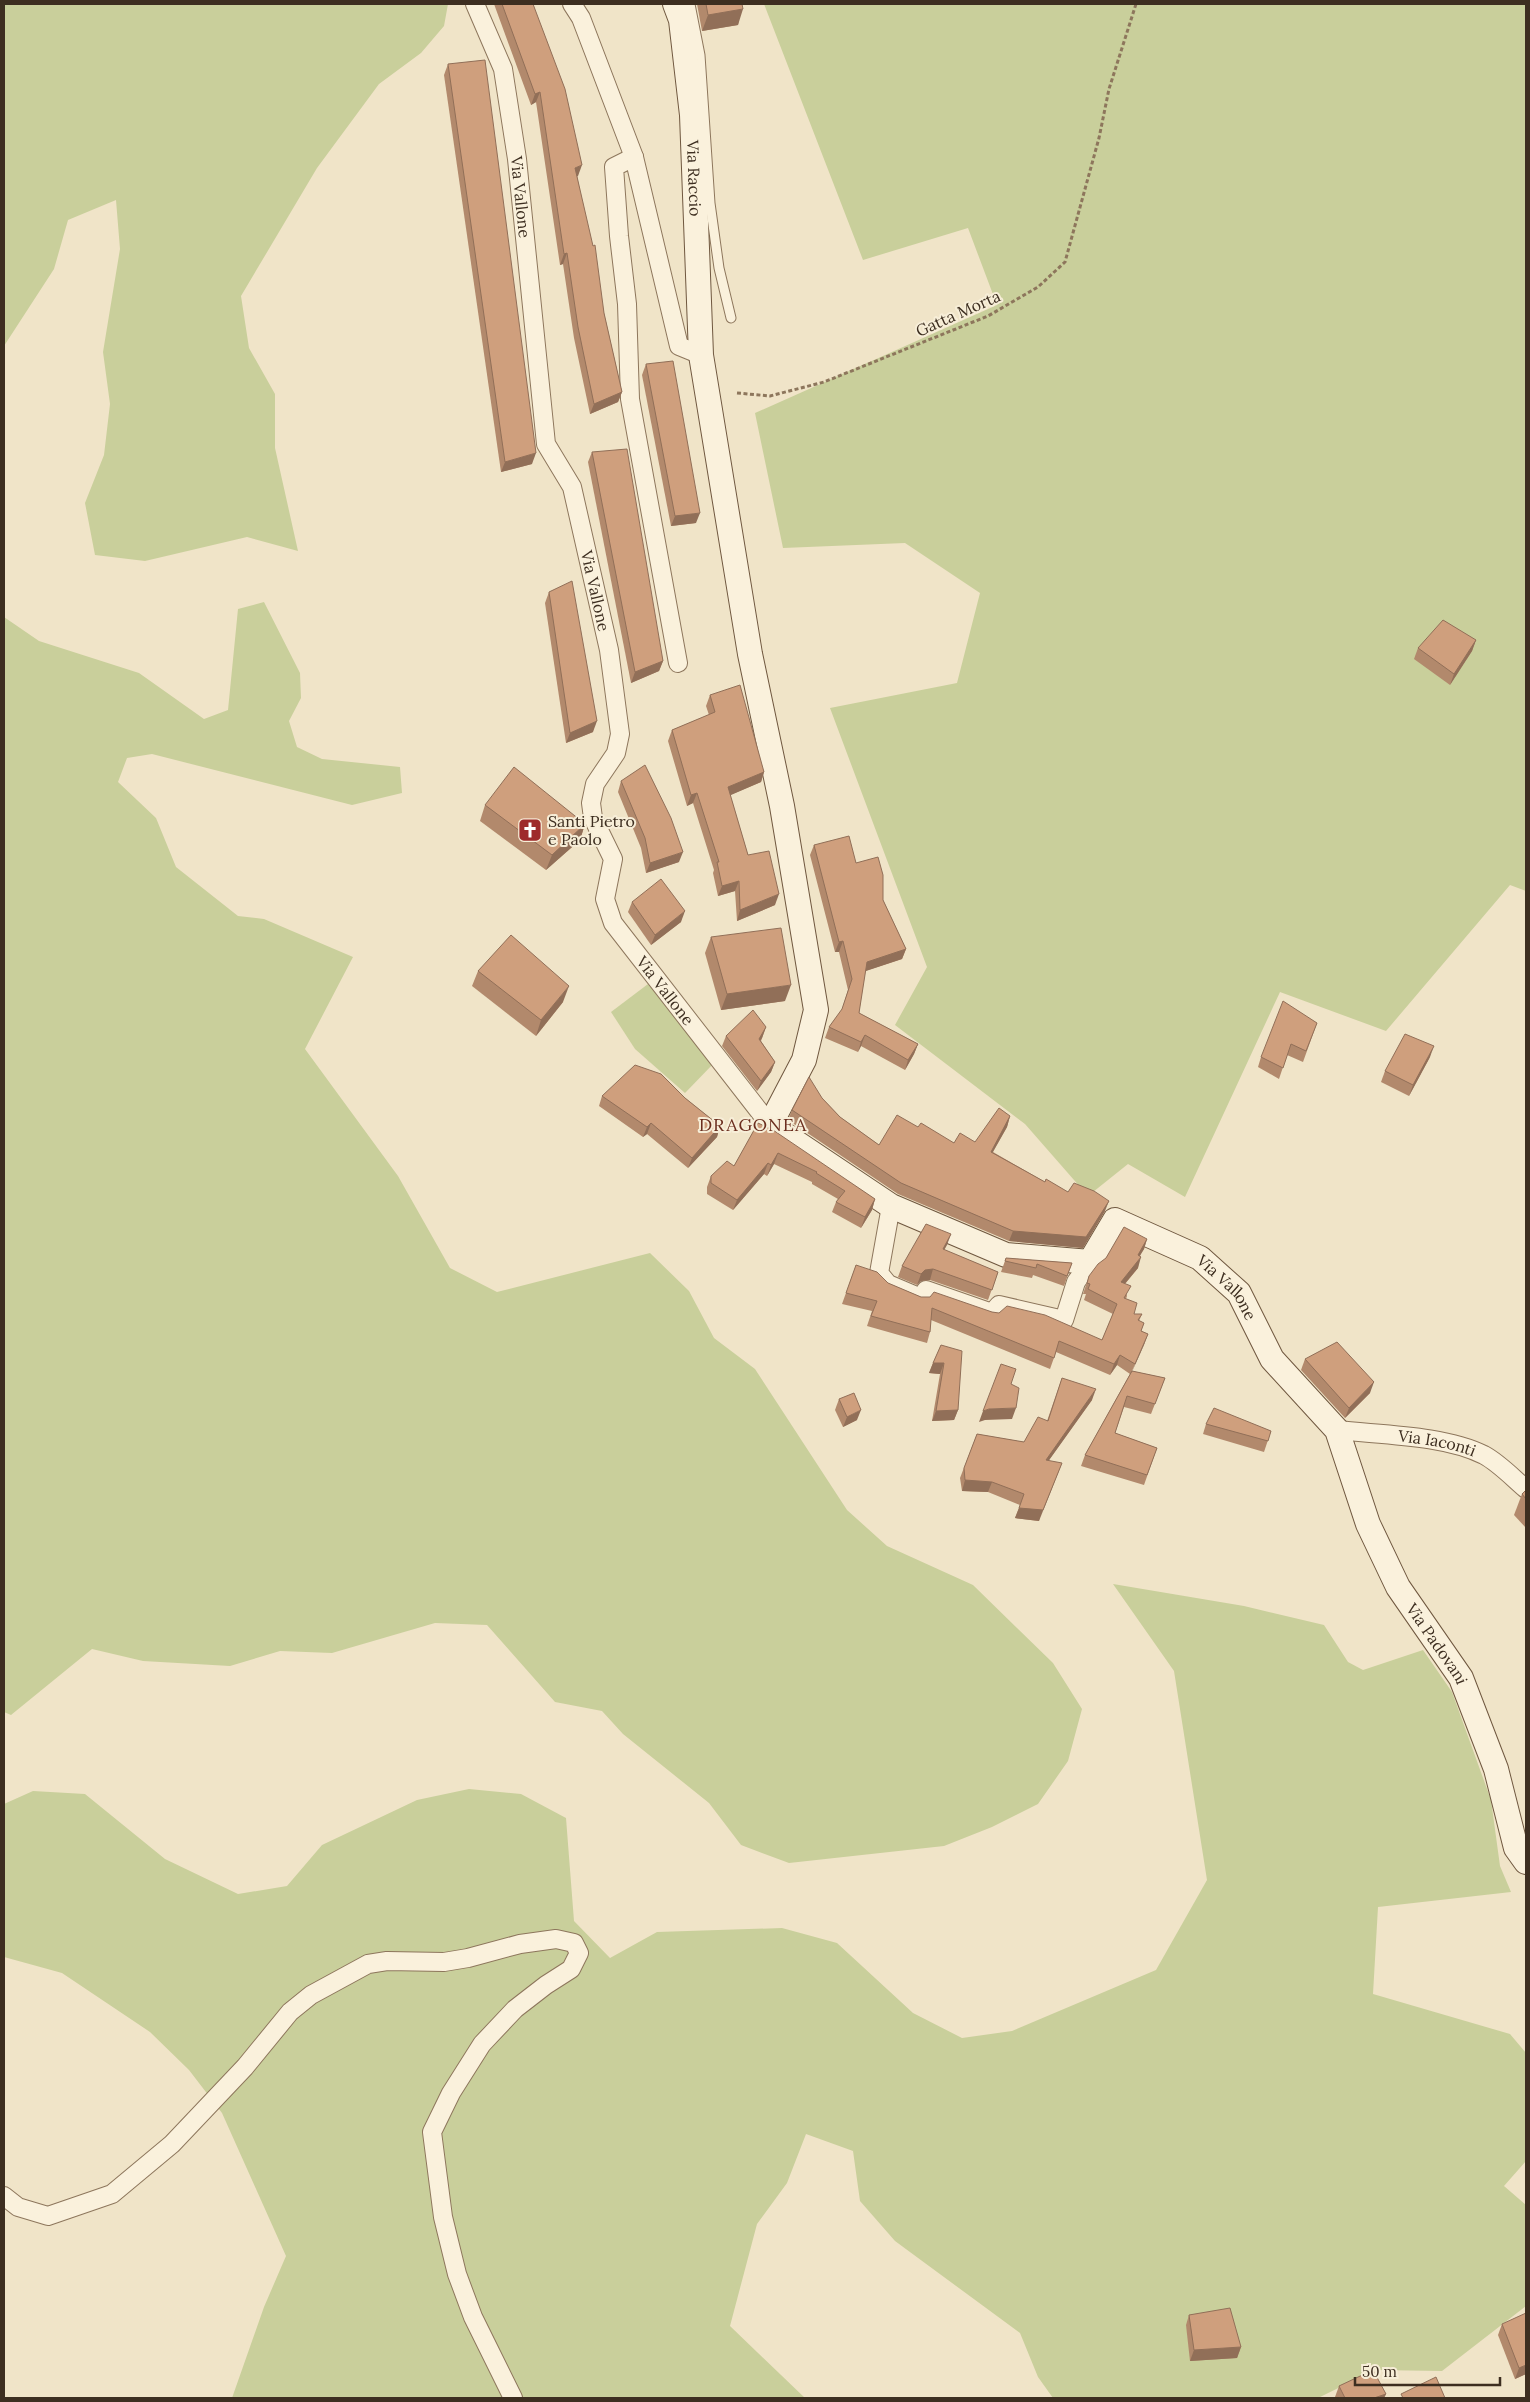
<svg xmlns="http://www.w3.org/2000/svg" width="1530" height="2402" font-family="Lora,serif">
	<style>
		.green { fill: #c9cf9b }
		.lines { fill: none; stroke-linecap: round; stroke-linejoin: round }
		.lane-casing { stroke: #8d765c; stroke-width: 11 }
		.street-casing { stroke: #8d765c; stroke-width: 20 }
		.secondary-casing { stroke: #6f573f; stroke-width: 26 }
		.path { stroke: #8d765c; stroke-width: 3; stroke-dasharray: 4 2.5; stroke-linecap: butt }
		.lane { stroke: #faf1dc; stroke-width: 9 }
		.street { stroke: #faf1dc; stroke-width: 18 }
		.secondary { stroke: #faf1dc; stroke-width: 24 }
		.wall { fill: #b2896c }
		.shaded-wall { fill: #916f58 }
		.building { fill: #cf9f7d; stroke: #916f58 }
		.labels { text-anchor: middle; stroke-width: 4; stroke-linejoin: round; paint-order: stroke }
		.street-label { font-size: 16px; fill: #3d2e20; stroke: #f7eed8 }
		.poi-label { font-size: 16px; fill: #3d2e20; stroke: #f7eed8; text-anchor: start }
		.neighbourhood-label { font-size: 18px; letter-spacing: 1px; fill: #6b2e1e; stroke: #f7eed8 }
	</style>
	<rect width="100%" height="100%" fill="#f0e4c8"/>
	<g class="green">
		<polygon points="4,4 448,4 444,26 421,53 379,84 317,168 241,296 249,348 275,394 275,448 298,551 247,537 145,561 95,555 85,503 104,455 110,404 103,352 120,249 116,200 68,220 54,269 4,346"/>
		<polygon points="764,4 1526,4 1526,891 1510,885 1386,1031 1280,992 1185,1197 1128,1164 1088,1196 1025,1124 895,1025 927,967 830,708 957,683 980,593 905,543 783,548 755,413 997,305 968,228 863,260"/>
		<polygon points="264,602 300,673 301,698 289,721 297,747 322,759 400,767 402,793 352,805 152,754 127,758 118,782 156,818 176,867 238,916 264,919 353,957 305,1049 398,1176 450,1268 497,1292 650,1253 689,1291 714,1338 755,1369 847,1510 887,1546 973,1585 1053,1663 1082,1709 1068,1761 1038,1804 992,1827 944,1846 789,1863 741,1845 709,1803 623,1734 602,1711 555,1702 487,1625 435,1623 332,1653 280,1651 230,1666 143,1661 92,1649 11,1715 4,1712 4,617 39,641 139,673 204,719 228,710 238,609"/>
		<polygon points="652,981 715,1062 685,1093 635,1049 611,1012"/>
		<polygon points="1113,1584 1244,1606 1324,1625 1348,1662 1363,1670 1423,1650 1452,1692 1491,1800 1500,1866 1511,1892 1378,1907 1373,1994 1510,2034 1526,2053 1526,2161 1504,2186 1526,2205 1526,2306 1442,2371 1375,2370 1318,2398 1053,2398 1038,2377 1020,2333 895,2241 860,2201 853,2151 806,2134 787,2183 757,2224 730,2326 805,2398 232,2398 264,2307 286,2256 222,2113 189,2070 150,2032 62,1973 4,1957 4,1804 33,1791 85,1794 165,1859 238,1894 287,1886 322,1845 417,1800 469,1789 521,1794 566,1818 574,1921 610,1958 657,1932 782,1928 837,1943 913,2013 962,2038 1012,2031 1156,1970 1207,1880 1174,1671"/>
	</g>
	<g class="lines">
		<g class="lane-casing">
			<polyline id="lane" points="690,4 700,55 710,203 719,268 731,318"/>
		</g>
		<g class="street-casing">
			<g id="street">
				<path id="s1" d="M475 4 503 69 517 159 546 444 572 487 609 650 620 734 616 753 595 784 591 803 593 818 613 859 605 899 613 923 770 1125"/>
				<polyline points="572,4 581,18 634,157 679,346 701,355"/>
				<polyline points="634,157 614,167 619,236 627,304 630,399 678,663"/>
				<polyline points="891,1206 879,1273 888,1284 921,1298 926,1290 992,1313 999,1305 1064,1320 1076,1282 1090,1262"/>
				<path id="s2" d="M1337 1430C1381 1435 1444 1435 1484 1455 1499 1463 1513 1478 1526 1489"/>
				<polyline points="4,2196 18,2207 48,2216 112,2194 172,2144 245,2067 290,2012 311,1995 368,1964 387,1961 444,1962 468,1958 520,1944 556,1939 574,1943 579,1953 571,1969 546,1985 515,2009 482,2044 451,2093 432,2132 443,2217 457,2274 473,2317 513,2398"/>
			</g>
		</g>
		<g class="secondary-casing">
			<g id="secondary">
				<path id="s3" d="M675 4 681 20 692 115 701 355 750 654 782 806 816 1010 804 1060 770 1125 891 1206 1006 1255 1090 1262 1115 1220 1200 1258 1239 1293 1272 1359 1337 1430 1368 1524 1398 1587 1461 1678 1496 1769 1516 1848 1526 1862"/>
			</g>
		</g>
		<polyline class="path" points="737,393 770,396 824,382 988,316 1038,287 1065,262 1099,138 1109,89 1136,4"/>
		<use href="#lane" class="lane"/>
		<use href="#street" class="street"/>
		<use href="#secondary" class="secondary"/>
	</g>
	<g class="wall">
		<polygon points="494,4 533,4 578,176 577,176 604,313 622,392 618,402 590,414 574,338 563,264 560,265 536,102 531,105"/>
		<polygon points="697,4 742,4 738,25 702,31"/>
		<polygon points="448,64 532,464 501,472 444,75"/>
		<polygon points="646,364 696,523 671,526 642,375"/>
		<polygon points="592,452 663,661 659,671 631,683 588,462"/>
		<polygon points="549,592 593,732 566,743 545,603"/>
		<polygon points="1476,640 1472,651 1450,685 1414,659 1418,648"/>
		<polygon points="710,695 764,772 761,782 730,795 748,855 775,905 737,921 735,891 718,896 713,873 714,870 693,803 687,806 668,741 672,730 709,715 706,706"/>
		<polygon points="621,781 679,862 646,873 641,848 618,792"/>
		<polygon points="485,805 585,824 580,840 546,870 480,821"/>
		<polygon points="814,845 856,863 883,900 906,949 902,959 865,971 859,1013 918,1044 914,1054 905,1070 861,1046 858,1052 825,1038 829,1027 842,1010 848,990 839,952 835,952 810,855"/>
		<polygon points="632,902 681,922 651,945 628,912"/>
		<polygon points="711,937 785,1001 721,1010 705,953"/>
		<polygon points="478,971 563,1002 536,1036 472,986"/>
		<polygon points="1317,1023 1303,1062 1287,1055 1279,1079 1258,1067 1261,1057"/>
		<polygon points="766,1027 761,1041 775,1062 771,1072 757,1091 722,1046 726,1036"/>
		<polygon points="1430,1057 1409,1096 1381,1082 1385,1071"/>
		<polygon points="602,1096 685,1098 720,1126 717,1137 688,1168 647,1134 643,1137 599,1106"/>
		<polygon points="822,1098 840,1117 879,1145 918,1127 954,1143 975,1142 1010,1116 1007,1127 993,1152 1045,1182 1068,1192 1105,1211 1083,1248 1009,1241 898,1194 788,1120 792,1110"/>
		<polygon points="758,1123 875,1199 872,1210 861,1228 832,1212 836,1202 838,1199 812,1184 812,1182 774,1164 767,1176 764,1174 733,1210 707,1194 707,1187 711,1176 734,1166"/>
		<polygon points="951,1234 944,1250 998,1272 988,1300 930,1280 921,1281 917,1285 898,1277 902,1266"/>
		<polygon points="1147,1239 1144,1249 1139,1256 1138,1268 1125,1284 1127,1296 1126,1299 1134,1314 1142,1314 1139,1321 1144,1323 1141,1331 1148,1334 1132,1371 1165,1378 1151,1414 1124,1407 1115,1433 1157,1448 1144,1485 1081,1466 1085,1455 1130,1374 1117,1365 1110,1375 1056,1352 1050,1369 931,1320 930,1332 927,1343 867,1326 872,1311 842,1304 856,1265 888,1283 921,1297 992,1312 1102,1340 1113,1314 1084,1300 1086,1294 1083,1294 1089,1276"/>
		<polygon points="1006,1258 1072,1263 1064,1286 1033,1275 1032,1278 1001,1272"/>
		<polygon points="941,1345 958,1410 954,1420 932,1421 940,1374 929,1373 933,1363"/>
		<polygon points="1305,1359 1370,1393 1345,1418 1301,1370"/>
		<polygon points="1062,1378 1092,1400 1049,1460 1039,1521 1015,1518 1020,1505 988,1492 962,1491 960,1478 977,1434 1024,1442 1047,1421"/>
		<polygon points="839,1399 857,1420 843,1427 835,1410"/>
		<polygon points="1206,1424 1271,1431 1264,1452 1203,1434"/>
		<polygon points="1526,1490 1526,1528 1514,1515 1522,1494"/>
		<polygon points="1189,2315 1241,2347 1237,2358 1190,2361 1186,2325"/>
		<polygon points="1502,2324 1526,2374 1515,2379 1498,2335"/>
		<polygon points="1339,2386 1386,2394 1384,2398 1336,2398 1335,2397"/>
	</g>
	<g class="shaded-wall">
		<polygon points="743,9 738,25 702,31 708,15"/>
		<polygon points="540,92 536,102 531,105 535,94"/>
		<polygon points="582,165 578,176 571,179 575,168"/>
		<polygon points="567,253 563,264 560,265 564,254"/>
		<polygon points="622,392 618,402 590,414 594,404"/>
		<polygon points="536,453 532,464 501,472 505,462"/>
		<polygon points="700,513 696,523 671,526 675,516"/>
		<polygon points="1476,640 1472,651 1450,685 1454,674"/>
		<polygon points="663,661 659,671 631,683 635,672"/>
		<polygon points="597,721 593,732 566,743 570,733"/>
		<polygon points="764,772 761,782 724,798 728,787"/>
		<polygon points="697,793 693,803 687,806 691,795"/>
		<polygon points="585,824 580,840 546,870 552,855"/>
		<polygon points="683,852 679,862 646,873 650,863"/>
		<polygon points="739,881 735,891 718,896 722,886"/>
		<polygon points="779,894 775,905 737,921 740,910"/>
		<polygon points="685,911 681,922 651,945 655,935"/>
		<polygon points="843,941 839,952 835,952 839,942"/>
		<polygon points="906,949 902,959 863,972 867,962"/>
		<polygon points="791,985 785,1001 721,1010 727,994"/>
		<polygon points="569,986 563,1002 536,1036 541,1020"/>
		<polygon points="766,1027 762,1038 755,1049 759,1039"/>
		<polygon points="865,1035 861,1046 858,1052 861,1042"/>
		<polygon points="918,1044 914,1054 905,1070 908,1060"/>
		<polygon points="1434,1046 1430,1057 1409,1096 1413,1085"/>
		<polygon points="775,1062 771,1072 757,1091 761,1081"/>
		<polygon points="1010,1116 1007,1127 987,1162 991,1152"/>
		<polygon points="651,1123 647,1134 643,1137 647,1127"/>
		<polygon points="720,1126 717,1137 688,1168 692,1158"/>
		<polygon points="778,1153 774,1164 767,1176 771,1165"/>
		<polygon points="768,1163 764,1174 733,1210 737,1200"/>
		<polygon points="875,1199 872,1210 861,1228 865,1217"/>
		<polygon points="1109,1201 1105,1211 1083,1248 1009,1241 1013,1231"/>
		<polygon points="951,1234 947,1245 939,1259 943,1249"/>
		<polygon points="1147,1239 1144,1249 1134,1266 1138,1255"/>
		<polygon points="1141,1257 1138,1268 1117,1293 1121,1282"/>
		<polygon points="933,1269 930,1280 921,1281 917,1285 921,1274 925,1270"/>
		<polygon points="1148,1334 1144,1345 1131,1374 1135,1364"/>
		<polygon points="1120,1355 1117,1365 1110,1375 1114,1364"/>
		<polygon points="933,1363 944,1363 940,1374 929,1373"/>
		<polygon points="1374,1382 1370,1393 1345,1418 1349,1408"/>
		<polygon points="1096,1389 1092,1400 1042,1470 1046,1460"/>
		<polygon points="1016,1408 1012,1419 985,1420 979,1422 983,1411 989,1409"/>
		<polygon points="861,1410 857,1420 843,1427 847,1417"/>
		<polygon points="958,1410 954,1420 932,1421 936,1411"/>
		<polygon points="1062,1463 1039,1521 1015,1518 1019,1508"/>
		<polygon points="965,1480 992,1482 988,1492 962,1491"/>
		<polygon points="1241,2347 1237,2358 1190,2361 1194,2350"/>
		<polygon points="1526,2365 1526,2374 1515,2379 1519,2368"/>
		<polygon points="1386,2394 1384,2398 1374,2398"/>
	</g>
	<g class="building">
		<polygon points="502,4 533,4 565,89 582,165 575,168 593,246 595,245 604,313 622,392 594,404 578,327 567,253 564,254 540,92 535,94"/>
		<polygon points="706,4 742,4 743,9 708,15"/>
		<polygon points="485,60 536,453 505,462 448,64"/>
		<polygon points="673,361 700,513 675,516 646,364"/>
		<polygon points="627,449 663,661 635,672 592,452"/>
		<polygon points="572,581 597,721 570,733 549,592"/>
		<polygon points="1443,620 1476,640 1454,674 1418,648"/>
		<polygon points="740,685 764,772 728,787 748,855 769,851 779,894 740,910 739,881 722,886 717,862 719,862 697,793 691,795 672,730 715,712 710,695"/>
		<polygon points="645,765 671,818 683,852 650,863 645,838 621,781"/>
		<polygon points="514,767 585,824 552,855 485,805"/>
		<polygon points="849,836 856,863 878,857 883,875 883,900 906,949 867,962 859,1013 918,1044 908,1060 865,1035 861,1042 829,1027 842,1009 852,979 843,941 839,942 814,845"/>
		<polygon points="661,879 685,911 655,935 632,902"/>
		<polygon points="781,928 791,985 727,994 711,937"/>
		<polygon points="511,935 569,986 541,1020 478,971"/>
		<polygon points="1283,1001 1317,1023 1306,1051 1291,1044 1283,1068 1261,1057"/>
		<polygon points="753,1010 766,1027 759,1039 775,1062 761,1081 726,1036"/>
		<polygon points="1405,1034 1434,1046 1413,1085 1385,1071"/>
		<polygon points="635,1065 661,1074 685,1098 720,1126 692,1158 651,1123 647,1127 602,1096"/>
		<polygon points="809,1077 822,1098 840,1117 879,1145 897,1115 918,1127 921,1123 954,1143 960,1133 975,1142 999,1108 1010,1116 991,1152 1045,1182 1046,1179 1068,1192 1074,1183 1094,1191 1109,1201 1086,1237 1013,1231 901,1183 792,1110"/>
		<polygon points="758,1123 773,1130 875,1199 865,1217 836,1202 845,1191 816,1173 817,1172 778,1153 771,1165 768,1163 737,1200 711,1183 711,1176 727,1161 734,1166"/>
		<polygon points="926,1224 951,1234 943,1249 998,1272 992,1290 933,1269 925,1270 921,1274 902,1266"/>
		<polygon points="1124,1227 1147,1239 1138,1255 1141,1257 1121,1282 1131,1286 1124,1298 1137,1303 1134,1314 1142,1314 1138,1320 1144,1323 1141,1331 1148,1334 1135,1364 1120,1355 1114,1364 1059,1341 1054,1358 932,1308 930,1332 871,1316 877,1301 846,1293 856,1265 877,1272 888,1283 921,1297 930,1297 934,1292 992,1312 999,1313 1007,1306 1045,1315 1102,1340 1117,1304 1088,1289 1090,1284 1087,1283 1089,1276 1098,1264 1106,1258"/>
		<polygon points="1006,1258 1072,1263 1067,1276 1037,1264 1036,1268 1005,1261"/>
		<polygon points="1337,1342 1374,1382 1349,1408 1305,1359"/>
		<polygon points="941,1345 962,1351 958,1410 936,1411 944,1363 933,1363"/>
		<polygon points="1001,1364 1016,1369 1011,1384 1019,1388 1016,1408 989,1409 983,1411"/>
		<polygon points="1132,1371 1165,1378 1155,1404 1127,1396 1115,1433 1157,1448 1147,1475 1085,1455"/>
		<polygon points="1062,1378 1096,1389 1046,1460 1062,1463 1043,1510 1019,1508 1024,1494 992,1482 965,1480 964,1468 977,1434 1024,1442 1038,1417 1048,1421"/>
		<polygon points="854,1393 861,1410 847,1417 839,1399"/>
		<polygon points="1214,1408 1271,1431 1268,1441 1206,1424"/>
		<polygon points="1526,1490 1526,1499 1522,1494"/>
		<polygon points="1230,2308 1241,2347 1194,2350 1189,2315"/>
		<polygon points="1526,2313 1526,2365 1519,2368 1502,2324"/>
		<polygon points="1373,2370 1386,2394 1374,2398 1345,2398 1339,2386"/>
		<polygon points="1436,2377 1445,2398 1403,2398 1401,2394"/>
	</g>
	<defs>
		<g id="church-square" transform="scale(1.25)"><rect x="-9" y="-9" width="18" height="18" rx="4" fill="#9e2a2b" stroke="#f7eed8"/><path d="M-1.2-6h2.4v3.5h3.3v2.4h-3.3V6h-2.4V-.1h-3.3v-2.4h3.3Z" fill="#fff"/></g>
	</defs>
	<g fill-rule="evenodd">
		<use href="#church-square" x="530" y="830"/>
	</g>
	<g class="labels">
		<g class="street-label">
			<text dy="6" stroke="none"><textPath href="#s3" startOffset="176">Via Raccio</textPath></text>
			<text dy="6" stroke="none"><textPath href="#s1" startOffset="200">Via Vallone</textPath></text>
			<text transform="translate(958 313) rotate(-24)" y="6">Gatta Morta</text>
			<text dy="6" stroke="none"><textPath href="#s1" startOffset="605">Via Vallone</textPath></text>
			<text dy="6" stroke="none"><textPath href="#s1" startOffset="1039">Via Vallone</textPath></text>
			<text dy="6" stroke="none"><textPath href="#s3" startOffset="1680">Via Vallone</textPath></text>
			<text dy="6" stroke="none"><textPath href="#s2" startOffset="101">Via Iaconti</textPath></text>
			<text dy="6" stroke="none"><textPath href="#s3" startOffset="2100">Via Padovani</textPath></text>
		</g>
		<g class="poi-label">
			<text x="548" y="827">Santi Pietro<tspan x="548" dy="18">e Paolo</tspan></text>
		</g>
		<g class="neighbourhood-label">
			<text x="753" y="1131">DRAGONEA</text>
		</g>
	</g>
	<rect width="1530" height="2402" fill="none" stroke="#3d2e20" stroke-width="10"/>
	<path d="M1355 2377v8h145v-8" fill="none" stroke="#3d2e20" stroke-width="2.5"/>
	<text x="1362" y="2377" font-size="15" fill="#3d2e20" stroke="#f7eed8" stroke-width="4" paint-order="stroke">50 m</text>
</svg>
